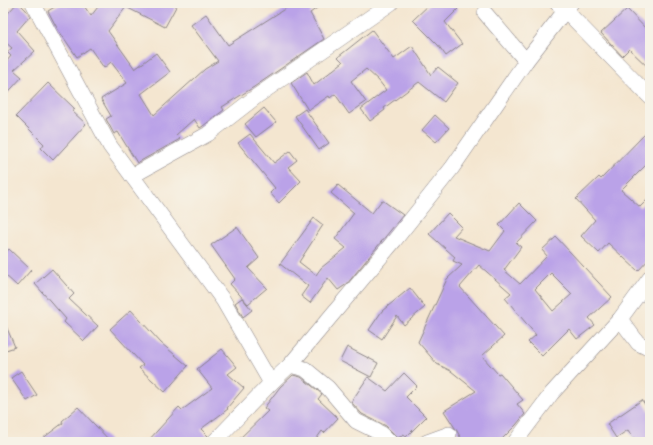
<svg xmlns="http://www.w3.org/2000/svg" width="653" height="445" font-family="Itim,sans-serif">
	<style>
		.building { fill: #baa2e8; fill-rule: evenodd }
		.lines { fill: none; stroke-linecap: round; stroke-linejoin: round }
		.minor-casing { stroke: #8b8486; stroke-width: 16 }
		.minor { stroke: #fff; stroke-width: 15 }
	</style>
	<rect width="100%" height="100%" fill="#f7f3e8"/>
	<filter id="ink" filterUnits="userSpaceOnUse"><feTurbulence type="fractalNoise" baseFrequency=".025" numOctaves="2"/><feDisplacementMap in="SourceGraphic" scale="8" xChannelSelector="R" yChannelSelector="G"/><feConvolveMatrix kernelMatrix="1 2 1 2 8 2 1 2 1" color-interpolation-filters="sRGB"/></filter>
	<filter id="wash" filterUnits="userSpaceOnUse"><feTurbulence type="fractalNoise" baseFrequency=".012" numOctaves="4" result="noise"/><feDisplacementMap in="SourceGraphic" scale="16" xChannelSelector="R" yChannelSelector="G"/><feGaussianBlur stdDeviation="0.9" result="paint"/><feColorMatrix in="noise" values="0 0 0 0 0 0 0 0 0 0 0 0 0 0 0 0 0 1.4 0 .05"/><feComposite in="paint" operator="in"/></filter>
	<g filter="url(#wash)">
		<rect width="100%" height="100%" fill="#f4e6d0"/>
		<g id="blocks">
			<g class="building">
				<polygon points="17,3 19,3 26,10 30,16 17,31 35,51 14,70 22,77 3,98 3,60 6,62 11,56 7,52 12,48 3,40 3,19"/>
				<polygon points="61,3 82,3 91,16 101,3 178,3 165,27 126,7 108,31 135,69 156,53 170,72 141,94 154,115 205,69 218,61 191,25 206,14 228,45 294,3 324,3 310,13 324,39 254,87 222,107 224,110 203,126 200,128 194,119 176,135 180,139 137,163 118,132 114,134 106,119 111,116 101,99 127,83 111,62 104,68 90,48 77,57 57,28 48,11"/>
				<polygon points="431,3 452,3 458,9 445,22 462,44 446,56 438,45 413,20"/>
				<polygon points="627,9 650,33 650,69 629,49 622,56 601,33"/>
				<polygon points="372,30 394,59 412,46 431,75 438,67 458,83 444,102 419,82 384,108 385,110 370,121 361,109 386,90 379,81 366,69 351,81 366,102 349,114 335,94 330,98 329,96 308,110 291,83 307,72 314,85 343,62 338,57"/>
				<polygon points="48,83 75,109 72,111 86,124 53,160 41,148 44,144 16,116"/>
				<polygon points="264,108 276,122 256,137 245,124"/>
				<polygon points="305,109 329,143 319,150 295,116"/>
				<polygon points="435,115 449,128 436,142 422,130"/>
				<polygon points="250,134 274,163 290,151 297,160 288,167 301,181 279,203 270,193 275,188 238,143"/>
				<polygon points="645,134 650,139 650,161 621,190 640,207 650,197 650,258 638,271 608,243 599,253 581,236 595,220 576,199 599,177 601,179"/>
				<polygon points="338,185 372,213 382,200 403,215 347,284 338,290 328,278 310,303 301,296 308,286 280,264 314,218 323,225 299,262 316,275 321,268 346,248 335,239 354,213 331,193"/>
				<path d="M519 203 537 221 516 243 521 247 504 270 520 284 547 256 542 250 556 237 612 297 589 318 595 325 577 339 569 329 542 356 528 342 536 335 505 298 511 293 479 265 460 287 504 336 482 356 498 374 500 373 523 400 517 404 525 414 516 425 499 442H463L457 431 444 411 476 391 451 371 437 364 418 342 447 279 462 265 453 261 455 257 429 234 448 213 462 227 454 236 490 251 505 231 499 225ZM551 273 572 294 553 311 535 289Z"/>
				<polygon points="237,227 259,258 248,268 267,288 248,304 230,284 235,279 211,245"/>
				<polygon points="9,249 31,270 17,286 3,273 3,256"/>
				<polygon points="52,269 74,294 69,299 98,326 84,341 64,322 66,319 35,284"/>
				<polygon points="410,288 425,307 404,325 397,316 382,339 369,330 382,311"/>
				<polygon points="242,298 252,310 243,317 235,303"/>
				<polygon points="131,310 161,343 188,366 165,392 139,368 143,365 110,329"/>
				<polygon points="3,319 15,347 3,351"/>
				<polygon points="347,347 378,363 371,377 340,361"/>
				<polygon points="222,349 237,367 228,374 244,388 227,408 228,409 201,429 208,436 202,442 147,442 179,407 182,410 212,388 197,369"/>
				<polygon points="21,371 37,395 27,401 11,378"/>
				<polygon points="404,373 417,386 406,397 426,417 406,437 404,434 398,438 386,426 362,414 351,402 368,377 387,391"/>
				<polygon points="293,375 301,377 322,394 318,399 338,418 324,433 322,431 314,442 236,442 268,411 264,408 280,387"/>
				<polygon points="642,400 650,412 650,439 646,442 636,442 628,430 616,438 607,424"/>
				<polygon points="78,407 111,442 38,442 63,423 62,421"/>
			</g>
		</g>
	</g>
	<g filter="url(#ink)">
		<use href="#blocks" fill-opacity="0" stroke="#8b8486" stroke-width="1"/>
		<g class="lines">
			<g class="minor-casing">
				<g id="minor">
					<polyline points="33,3 110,146 223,300 271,383"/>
					<polyline points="557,3 566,11 650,97"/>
					<polyline points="485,13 526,61"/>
					<polyline points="132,176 208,134 257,96 391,3"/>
					<polyline points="620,319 638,343 650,349"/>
					<polyline points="290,365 305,369 328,388 356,421 382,434 390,442"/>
					<polyline points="214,442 271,383 290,365 394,241 452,168 526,61 571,3"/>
					<polyline points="427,442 449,434"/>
					<polyline points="515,442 552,393 620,319 650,278"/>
				</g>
			</g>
			<use href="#minor" class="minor"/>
		</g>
	</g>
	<rect width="653" height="445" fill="none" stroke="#f7f3e8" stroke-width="16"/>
</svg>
